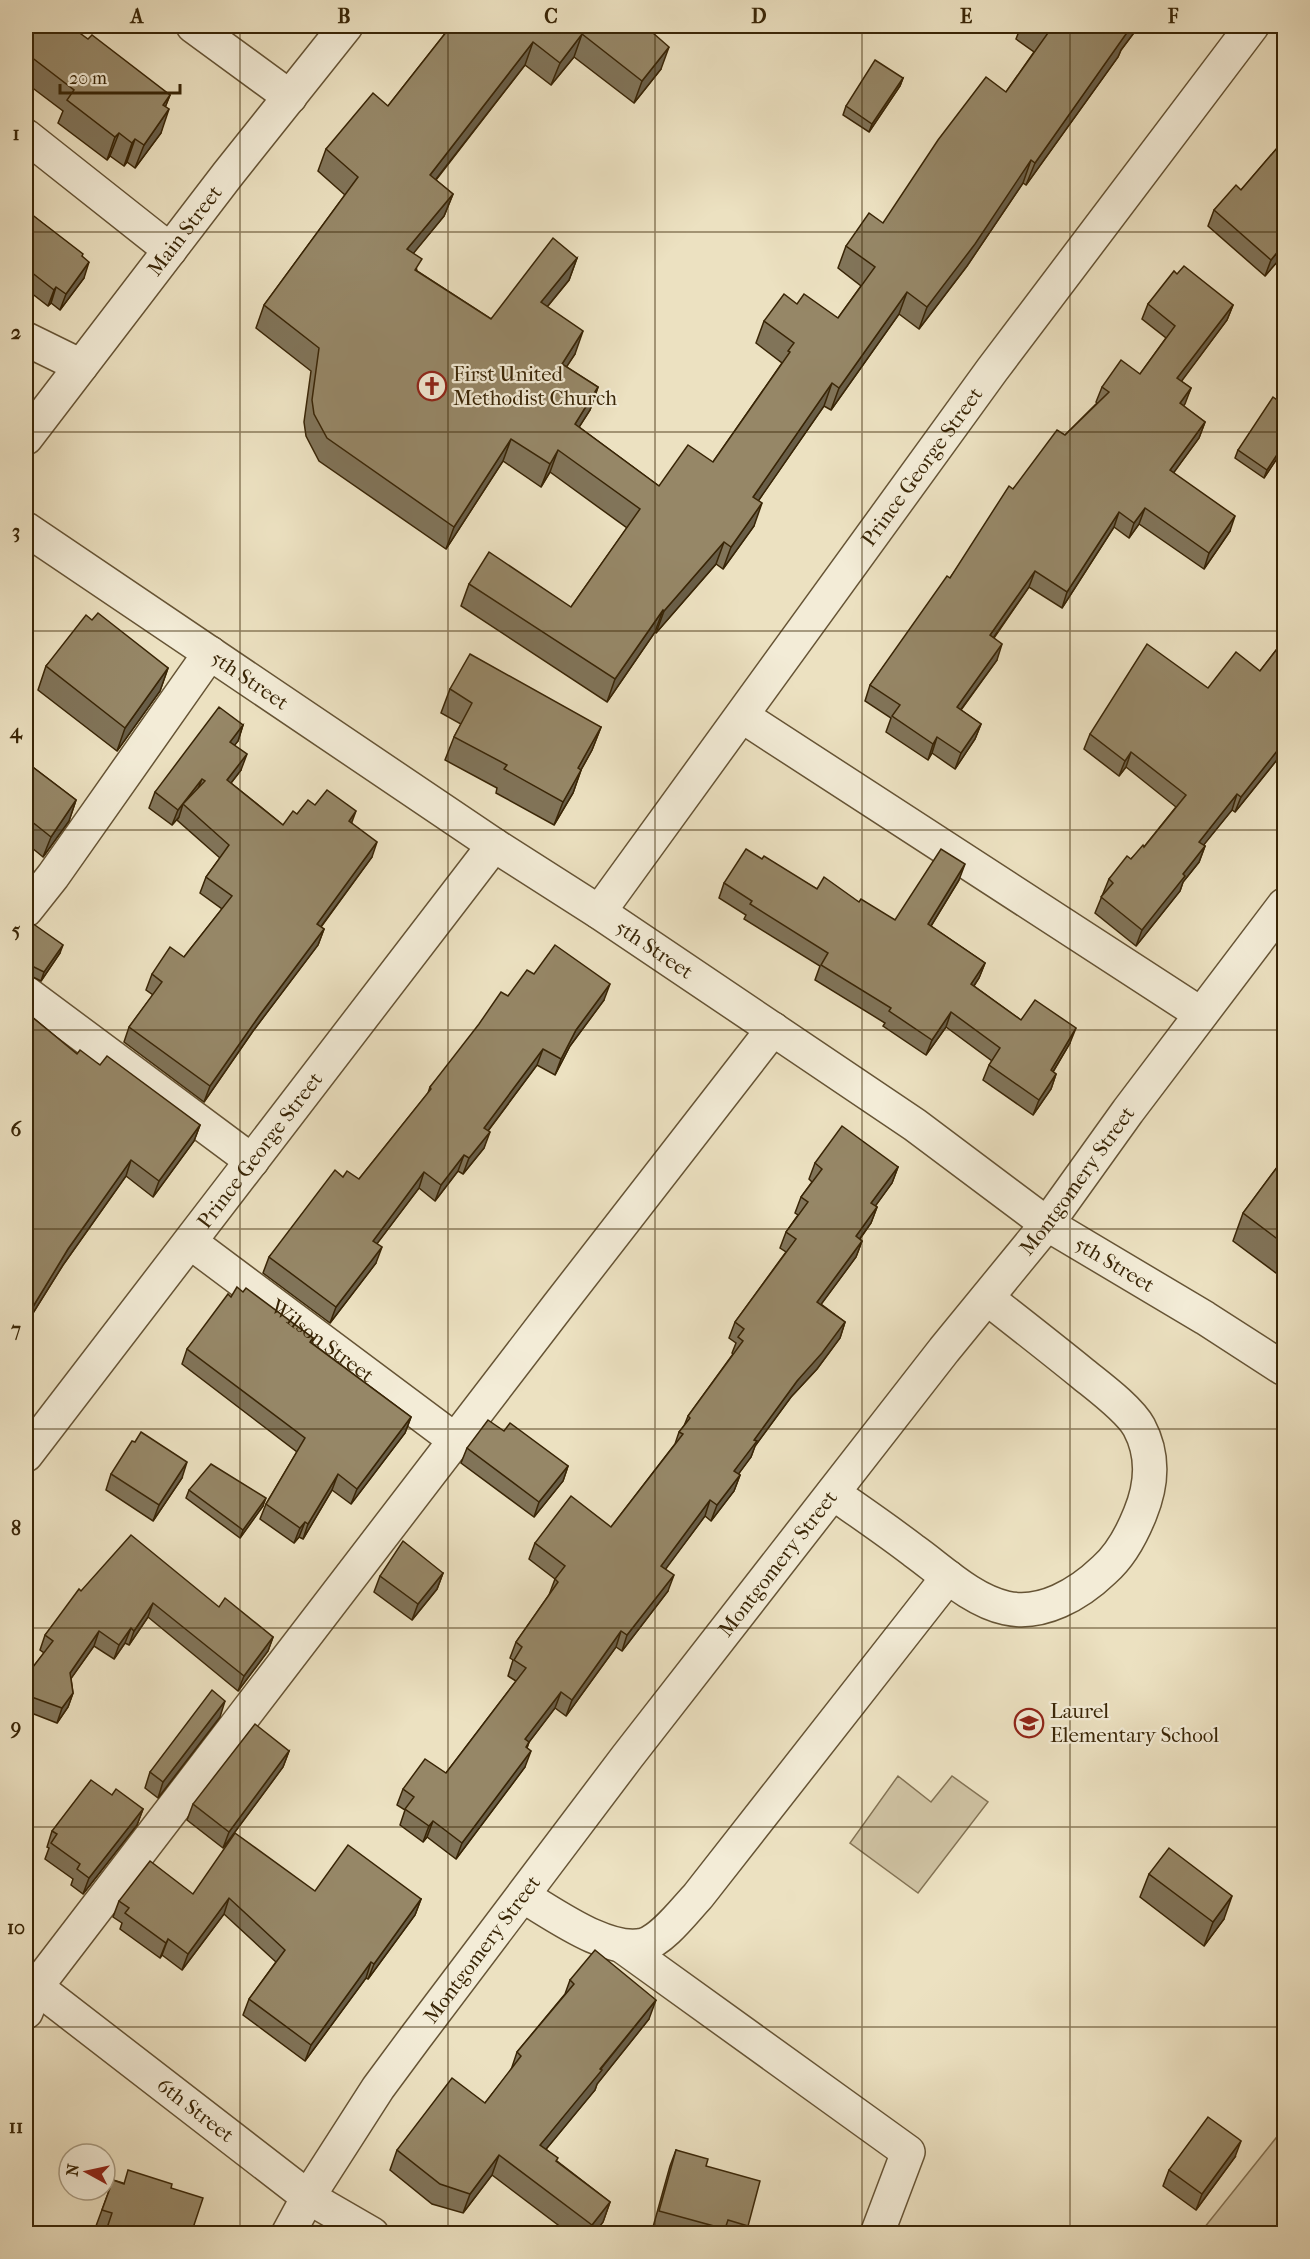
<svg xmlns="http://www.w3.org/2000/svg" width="1310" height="2259" font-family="'IM FELL French Canon',serif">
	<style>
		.green { fill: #cec1a1; stroke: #847354; stroke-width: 1.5 }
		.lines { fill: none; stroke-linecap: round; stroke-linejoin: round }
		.minor-casing { stroke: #665435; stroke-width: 36 }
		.minor { stroke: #f3ecd7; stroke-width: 33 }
		.wall { fill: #817459; stroke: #392506; stroke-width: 1.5 }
		.shaded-wall { fill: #695e48; stroke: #392506; stroke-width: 1.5 }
		.building { fill: #968767; stroke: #392506; stroke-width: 1.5 }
		.grid { fill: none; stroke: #392506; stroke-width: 1.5; stroke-opacity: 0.55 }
		.labels { text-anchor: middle; stroke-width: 4.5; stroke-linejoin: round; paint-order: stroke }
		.street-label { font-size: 21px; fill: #392506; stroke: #f3ecd7 }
		.poi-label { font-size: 21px; fill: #392506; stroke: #f3ecd7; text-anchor: start }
		.neatline { fill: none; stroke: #392506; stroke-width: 2 }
		.grid-label { font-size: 20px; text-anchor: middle; font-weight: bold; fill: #392506 }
	</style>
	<rect width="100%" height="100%" fill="#ece1c1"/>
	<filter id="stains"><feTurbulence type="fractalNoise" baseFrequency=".00333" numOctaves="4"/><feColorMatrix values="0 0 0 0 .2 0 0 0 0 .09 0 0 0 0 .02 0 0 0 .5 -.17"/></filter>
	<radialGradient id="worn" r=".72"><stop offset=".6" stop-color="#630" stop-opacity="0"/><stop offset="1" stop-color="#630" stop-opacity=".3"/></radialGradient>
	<g class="green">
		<polygon points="898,1776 931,1802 952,1776 988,1802 918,1893 850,1843"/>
		<polygon points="1284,2128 1284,2233 1200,2233"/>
	</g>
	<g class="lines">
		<g class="minor-casing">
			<g id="minor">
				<polyline points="193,26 290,97"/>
				<polyline points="26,136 170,250"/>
				<polyline points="26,339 81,366"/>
				<path id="s1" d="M26 438 228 174 346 26"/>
				<path id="s2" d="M26 529 494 845 599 912 915 1125 1047 1224 1205 1318 1284 1369"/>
				<polyline points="742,716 1201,1014"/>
				<polyline points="26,910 53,876 210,653"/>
				<path id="s3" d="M599 912 992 370 1252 26"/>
				<polyline points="26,993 252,1161"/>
				<path id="s4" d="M190 1242 455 1440"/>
				<path id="s5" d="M26 1455 494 845"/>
				<path d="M833 1493C860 1512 888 1531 914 1551 942 1571 971 1600 1006 1608 1042 1616 1079 1594 1104 1570 1120 1556 1132 1534 1140 1514 1152 1485 1154 1455 1139 1427 1129 1409 1099 1387 1083 1374 1051 1348 1019 1323 987 1298"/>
				<path d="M523 1896C554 1914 608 1954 644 1945 663 1939 684 1911 698 1896L948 1577"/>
				<polyline points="622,1946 908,2152 877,2234"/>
				<path id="s6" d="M26 1979 308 2197 372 2234"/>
				<polyline points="26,2012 36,1987 558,1306 773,1029"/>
				<path id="s7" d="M288 2234 308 2197 378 2088 415 2038 627 1757 944 1350 1047 1224 1128 1111 1284 905"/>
			</g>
		</g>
		<use href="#minor" class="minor"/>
	</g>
	<g class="wall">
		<polygon points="26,26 88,39 170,95 165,107 161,133 135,168 127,162 124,166 110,156 107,160 58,123 63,111 26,83"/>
		<polygon points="451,26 645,26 661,69 634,103 574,57 551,85 525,65 436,180 453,194 444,216 413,253 417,271 491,319 577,258 569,280 547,307 575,354 566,367 598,387 590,410 579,427 659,486 713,462 782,363 756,343 764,321 797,304 838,318 861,286 838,268 846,246 883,223 1006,92 1034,52 1016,39 1021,26 1139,26 1121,50 1118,57 1026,185 1023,183 967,266 919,329 899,314 831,410 824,406 758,501 754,526 723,569 716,564 656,633 655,632 607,702 461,606 469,584 571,607 627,528 550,472 541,487 503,461 446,549 319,461 306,436 304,422 311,371 256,328 264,305 345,195 318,171 326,149 388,106"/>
		<polygon points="903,78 900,86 869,132 843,115 846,106"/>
		<polygon points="1284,120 1284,254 1265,276 1208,226 1214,210 1241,190 1284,140 1278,136"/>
		<polygon points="26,210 82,256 84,278 60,310 51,303 48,306 26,289"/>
		<polygon points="1177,274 1233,305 1227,320 1181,381 1191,388 1183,406 1205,422 1199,438 1173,473 1230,531 1204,569 1139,524 1129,538 1114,527 1062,608 1029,587 994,638 997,660 961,710 981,724 975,739 955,769 932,753 928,760 886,732 891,718 865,701 870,685 950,578 1013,489 1065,435 1097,403 1096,402 1102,387 1140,374 1166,338 1142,319 1148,304"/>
		<polygon points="1284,448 1264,478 1235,458 1238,450"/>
		<polygon points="92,620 168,668 160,691 117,751 38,690 46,666"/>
		<polygon points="1284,640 1284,752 1284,751 1235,812 1232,810 1203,845 1205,846 1199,862 1183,882 1180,891 1136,946 1095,913 1109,879 1144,847 1176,807 1126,767 1119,776 1084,749 1090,734 1208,688 1260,671"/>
		<polygon points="450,689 601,727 592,750 581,770 573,793 554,825 496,793 497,788 445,760 454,737 461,724 441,713"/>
		<polygon points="243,725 238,741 234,745 241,770 231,783 283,825 297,814 315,805 352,823 372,857 321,927 324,929 318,945 253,1031 204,1102 124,1042 129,1027 153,995 146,990 152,974 184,957 222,909 200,893 206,877 220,858 177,820 179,817 172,825 149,808 155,792"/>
		<polygon points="26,762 76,800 69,821 43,857 26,843"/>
		<polygon points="762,859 817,889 859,902 895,920 959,880 931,926 985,963 979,978 974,986 1021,1020 1070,1043 1053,1072 1056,1074 1051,1089 1033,1115 983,1080 989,1065 992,1061 946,1027 926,1055 883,1026 885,1023 815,980 820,966 744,919 746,915 719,898 724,883"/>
		<polygon points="26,933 60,953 41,981 29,975 26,975"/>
		<polygon points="534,974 604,1000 570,1046 555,1075 537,1065 488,1131 484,1148 463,1174 458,1171 435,1201 419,1188 377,1243 376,1263 330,1323 263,1273 269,1257 343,1177 359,1179 428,1093 430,1087 508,996"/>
		<polygon points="26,1012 77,1054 100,1065 200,1125 194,1141 153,1197 126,1176 63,1265 28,1321 26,1319"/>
		<polygon points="1284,1158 1284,1279 1233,1241 1243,1213"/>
		<polygon points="815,1163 898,1167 892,1183 875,1206 877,1207 871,1223 860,1239 862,1241 856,1257 821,1304 845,1322 840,1338 817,1369 791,1397 755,1446 751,1457 738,1474 740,1475 734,1491 711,1521 705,1516 665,1569 668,1591 622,1651 616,1647 566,1716 555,1708 529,1742 527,1748 525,1767 456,1859 427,1837 423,1842 400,1825 405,1810 397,1805 403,1789 446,1773 516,1681 508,1676 513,1660 510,1658 516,1642 549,1595 555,1579 529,1559 535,1543 611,1527 675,1444 679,1432 684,1426 688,1416 733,1354 732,1353 736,1343 729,1338 735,1322 786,1252 780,1248 786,1232 798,1215 795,1213 801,1197 812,1182 809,1179"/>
		<polygon points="231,1297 313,1338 312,1343 411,1417 405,1433 351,1504 332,1490 303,1539 299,1537 294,1543 260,1519 266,1504 297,1452 182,1364 187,1349"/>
		<polygon points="504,1431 568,1466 563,1481 534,1517 461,1463 467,1448"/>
		<polygon points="111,1474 182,1478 153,1521 106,1490"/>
		<polygon points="189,1490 263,1506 240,1538 186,1498"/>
		<polygon points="443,1573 437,1589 412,1620 374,1592 380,1576"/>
		<polygon points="81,1591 219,1607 273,1637 268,1651 238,1691 148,1617 129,1645 125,1643 114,1659 94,1646 71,1678 73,1693 68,1707 57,1723 26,1711 26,1676 44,1653 40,1650 45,1635"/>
		<polygon points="220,1717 158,1798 145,1788 150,1772"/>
		<polygon points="289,1751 283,1767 223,1848 187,1820 193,1804"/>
		<polygon points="112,1795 143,1809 137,1825 83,1894 71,1885 73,1879 45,1859 49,1848 47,1847 52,1831"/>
		<polygon points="1149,1874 1224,1919 1204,1946 1140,1897"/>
		<polygon points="315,1891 421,1899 415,1915 368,1979 366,1978 305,2061 243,2015 249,1999 276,1962 224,1914 182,1970 162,1955 160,1958 120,1929 122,1923 113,1917 119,1901 193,1894"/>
		<polygon points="570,1980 649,2019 597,2084 595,2090 546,2149 557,2161 610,2202 603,2222 594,2234 570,2234 492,2175 463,2213 432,2204 390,2170 397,2150 485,2103 511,2070 517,2052 565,1994"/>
		<polygon points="676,2150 706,2166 748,2226 745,2234 676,2234 653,2227 670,2166"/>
		<polygon points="1235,2157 1196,2210 1163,2186 1169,2170"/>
		<polygon points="113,2180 123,2183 171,2188 191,2234 104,2234 106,2229 96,2226"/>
	</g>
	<g class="shaded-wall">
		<polygon points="1131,26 1139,26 1121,50 1118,57 1026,185 1035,163"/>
		<polygon points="582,34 574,57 551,85 560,63"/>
		<polygon points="533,42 525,65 422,197 430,175"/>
		<polygon points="669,47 661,69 634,103 642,81"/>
		<polygon points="903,78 900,86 869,132 872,124"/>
		<polygon points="170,95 161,118 163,105"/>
		<polygon points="169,109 161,133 135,168 144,145"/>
		<polygon points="119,133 110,156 107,160 115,137"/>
		<polygon points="135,139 127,162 124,166 132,143"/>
		<polygon points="1031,160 1023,183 967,266 919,329 927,307"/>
		<polygon points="453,194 444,216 399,271 407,249"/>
		<polygon points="1284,244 1284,254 1265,276 1271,260"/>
		<polygon points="577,258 569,280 533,324 541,302"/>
		<polygon points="89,262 84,278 60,310 66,294"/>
		<polygon points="56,287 51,303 48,306 54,290"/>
		<polygon points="907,292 899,314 831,410 839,388"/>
		<polygon points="1233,305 1227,320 1172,394 1177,378"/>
		<polygon points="583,331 575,354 554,386 562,364"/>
		<polygon points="832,383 824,406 745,520 753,497"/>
		<polygon points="598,387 590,410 567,446 575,424"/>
		<polygon points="1191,388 1185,404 1174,419 1180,403"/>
		<polygon points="1205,422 1199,438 1164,486 1170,470"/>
		<polygon points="511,439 503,461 446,549 454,527"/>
		<polygon points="1284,444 1284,448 1264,478 1267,470"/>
		<polygon points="558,450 550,472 541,487 550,464"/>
		<polygon points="762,503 754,526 723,569 731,547"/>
		<polygon points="1145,508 1139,524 1129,538 1134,523"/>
		<polygon points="1119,512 1114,527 1062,608 1067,592"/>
		<polygon points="1235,516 1230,531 1204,569 1209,553"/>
		<polygon points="724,542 716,564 656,633 664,611"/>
		<polygon points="1035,571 1029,587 984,651 990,635"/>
		<polygon points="663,610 655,632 607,702 615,679"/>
		<polygon points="1002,644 997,660 951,723 957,707"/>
		<polygon points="168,668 160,691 117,751 125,728"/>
		<polygon points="981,724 975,739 955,769 961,753"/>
		<polygon points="243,725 238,741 225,758 230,742"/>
		<polygon points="601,727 592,750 569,791 578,768"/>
		<polygon points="937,737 932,753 928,760 933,744"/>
		<polygon points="1284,742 1284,751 1235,812 1241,797"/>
		<polygon points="1131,752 1126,767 1119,776 1125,761"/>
		<polygon points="247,754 241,770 221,796 227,780"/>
		<polygon points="581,770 573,793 554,825 563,802"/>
		<polygon points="202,779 196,794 183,804 179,817 172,825 178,810"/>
		<polygon points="1237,794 1232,810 1194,857 1199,842"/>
		<polygon points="76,800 69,821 43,857 51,837"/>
		<polygon points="356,811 350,827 349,821"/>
		<polygon points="377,842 372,857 311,940 317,924"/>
		<polygon points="1205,846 1199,862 1183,882 1180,891 1136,946 1142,930 1183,874"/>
		<polygon points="965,864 959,880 923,939 928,924"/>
		<polygon points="324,929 318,945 253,1031 204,1102 210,1086 259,1016"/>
		<polygon points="63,945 60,953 41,981 44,972"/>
		<polygon points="985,963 979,978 965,999 971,984"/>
		<polygon points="32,966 29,975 26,975 26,967"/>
		<polygon points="610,984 604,1000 570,1046 555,1075 561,1059 576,1030"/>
		<polygon points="951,1012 946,1027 926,1055 932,1040"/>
		<polygon points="1076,1028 1070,1043 1045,1085 1051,1070"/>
		<polygon points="543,1049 537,1065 478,1144 484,1128"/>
		<polygon points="1056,1074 1051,1089 1033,1115 1039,1100"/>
		<polygon points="200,1125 194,1141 153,1197 159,1181"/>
		<polygon points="490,1132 484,1148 463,1174 469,1158"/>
		<polygon points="464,1155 458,1171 435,1201 441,1185"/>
		<polygon points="131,1160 126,1176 63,1265 28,1321 34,1305 68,1249"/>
		<polygon points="898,1167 892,1183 866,1219 871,1203"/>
		<polygon points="424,1172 419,1188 367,1257 373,1241"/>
		<polygon points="877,1207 871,1223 850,1252 856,1236"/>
		<polygon points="862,1241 856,1257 811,1318 817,1302"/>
		<polygon points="382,1247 376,1263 330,1323 336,1307"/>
		<polygon points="845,1322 840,1338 817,1369 791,1397 755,1446 751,1457 729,1487 734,1471 754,1440 797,1381"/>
		<polygon points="411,1417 405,1433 351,1504 357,1489"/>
		<polygon points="187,1462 182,1478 153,1521 159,1505"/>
		<polygon points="568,1466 563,1481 534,1517 539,1502"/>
		<polygon points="338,1474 332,1490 303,1539 308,1524"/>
		<polygon points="740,1475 734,1491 711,1521 717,1505"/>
		<polygon points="266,1498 263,1506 240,1538 243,1530"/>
		<polygon points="710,1500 705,1516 656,1582 661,1566"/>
		<polygon points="305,1522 299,1537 294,1543 300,1528"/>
		<polygon points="443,1573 437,1589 412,1620 418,1604"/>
		<polygon points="674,1575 668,1591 622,1651 627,1635"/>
		<polygon points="153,1603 148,1617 129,1645 134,1631"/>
		<polygon points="131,1628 125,1643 114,1659 119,1645"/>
		<polygon points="99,1631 94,1646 65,1687 70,1673"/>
		<polygon points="621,1631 616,1647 566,1716 572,1700"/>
		<polygon points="273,1637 268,1651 238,1691 244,1676"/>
		<polygon points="561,1692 555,1708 529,1742 523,1758 525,1739"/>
		<polygon points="73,1693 68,1707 57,1723 62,1708"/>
		<polygon points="225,1701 220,1717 158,1798 163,1782"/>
		<polygon points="289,1751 283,1767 223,1848 229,1832"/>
		<polygon points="531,1751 525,1767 456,1859 462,1843"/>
		<polygon points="143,1809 137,1825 83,1894 89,1878"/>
		<polygon points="433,1821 427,1837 423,1842 429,1826"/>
		<polygon points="1232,1896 1224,1919 1204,1946 1213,1922"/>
		<polygon points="229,1898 224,1914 182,1970 188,1954"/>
		<polygon points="421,1899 415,1915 368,1979 374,1964"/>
		<polygon points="168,1939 162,1955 160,1958 166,1943"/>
		<polygon points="371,1962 366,1978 305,2061 311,2045"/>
		<polygon points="656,2000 649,2019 597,2084 595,2090 533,2165 540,2145"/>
		<polygon points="1241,2141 1235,2157 1196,2210 1202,2194"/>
		<polygon points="499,2155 492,2175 463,2213 470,2194"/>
		<polygon points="610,2202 603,2222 594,2234 589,2234 592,2225"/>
	</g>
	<g class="building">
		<polygon points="26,26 70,26 88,39 92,35 170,95 163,105 169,109 144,145 135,139 132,143 119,133 115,137 67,100 74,90 26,53"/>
		<polygon points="451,26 645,26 669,47 642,81 582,34 560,63 533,42 430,175 453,194 407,249 422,259 415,270 491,319 553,238 577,258 541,302 583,331 562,364 598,387 575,424 659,486 688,445 713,462 790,352 788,351 794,343 764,321 784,294 797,304 804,294 838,318 875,267 846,246 869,213 883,223 938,140 986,77 1006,92 1048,33 1037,26 1131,26 1125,33 1126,34 1035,163 1031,160 975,244 927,307 907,292 839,388 832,383 753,497 762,503 731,547 724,542 664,611 663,610 615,679 469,584 489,552 571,607 640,509 558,450 550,464 511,439 454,527 327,438 314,414 312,400 319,348 264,305 358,177 326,149 373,93 388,106"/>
		<polygon points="875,60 903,78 872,124 846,106"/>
		<polygon points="1284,140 1284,244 1271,260 1214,210 1236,185 1241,190"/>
		<polygon points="26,210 83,254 82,256 89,262 66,294 56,287 54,290 26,268"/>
		<polygon points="1184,266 1233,305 1177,378 1191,388 1180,403 1205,422 1170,470 1235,516 1209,553 1145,508 1134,523 1119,512 1067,592 1035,571 990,635 1002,644 957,707 981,724 961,753 937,737 933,744 892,716 900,705 870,685 947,576 950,578 1009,486 1013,489 1057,430 1065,435 1109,392 1102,387 1121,360 1140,374 1175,326 1148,304 1174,271 1177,274"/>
		<polygon points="1273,397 1284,405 1284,444 1267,470 1238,450"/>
		<polygon points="98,613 168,668 125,728 46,666 86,615 92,620"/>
		<polygon points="1284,640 1284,742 1241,797 1237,794 1199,842 1205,846 1183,874 1185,876 1142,930 1101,897 1113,883 1109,879 1127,856 1131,859 1143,845 1144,847 1186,795 1131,752 1125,761 1090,734 1147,644 1208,688 1236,652 1260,671"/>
		<polygon points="470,654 601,727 578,768 581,770 563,802 504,769 507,765 454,737 472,703 450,689"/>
		<polygon points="219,707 243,725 230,742 247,754 227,780 283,825 293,811 297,814 308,800 315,805 327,790 356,811 349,821 377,842 317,924 324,929 259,1016 210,1086 129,1027 162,982 152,974 170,947 184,957 232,896 206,877 229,845 183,804 205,781 202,779 178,810 155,792"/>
		<polygon points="26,762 76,800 51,837 26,817"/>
		<polygon points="746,849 762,859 764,856 817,889 824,877 859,902 861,899 895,920 941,849 965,864 928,924 985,963 971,984 1021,1020 1035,1000 1076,1028 1051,1070 1056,1074 1039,1100 989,1065 1000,1048 951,1012 932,1040 889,1011 891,1008 821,965 828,953 750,904 752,901 724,883"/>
		<polygon points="32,923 63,945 44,972 32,966 26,966 26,933"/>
		<polygon points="555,945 610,984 576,1030 561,1059 543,1049 484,1128 490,1132 469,1158 464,1155 441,1185 424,1172 373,1241 382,1247 336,1307 269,1257 335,1170 343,1177 347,1171 359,1179 431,1089 430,1087 479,1024 501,992 508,996 527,970 534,974"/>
		<polygon points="26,1012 77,1054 80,1050 100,1065 107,1056 200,1125 159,1181 131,1160 68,1249 34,1305 26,1300 26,1101 33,1091 26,1086"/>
		<polygon points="842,1126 898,1167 871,1203 877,1207 856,1236 862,1241 817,1302 845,1322 822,1353 797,1381 754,1440 757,1441 734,1471 740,1475 717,1505 710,1500 661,1566 674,1575 627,1635 621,1631 572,1700 561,1692 525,1739 529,1742 526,1747 531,1751 462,1843 433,1821 429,1826 405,1809 414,1797 403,1789 425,1759 446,1773 526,1668 514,1660 522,1647 516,1642 558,1582 555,1579 565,1566 535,1543 571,1496 611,1527 683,1434 679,1432 690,1418 688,1416 743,1341 738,1337 744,1329 735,1322 796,1239 786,1232 808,1202 801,1197 822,1169 815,1163"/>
		<polygon points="1284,1158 1284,1244 1243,1213"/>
		<polygon points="237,1287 243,1292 246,1288 313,1338 310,1342 411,1417 357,1489 338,1474 308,1524 305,1522 300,1528 266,1504 305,1438 187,1349 228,1294 231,1297"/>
		<polygon points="488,1420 504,1431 510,1423 568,1466 539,1502 467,1448"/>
		<polygon points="141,1432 187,1462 159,1505 111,1474 132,1441 135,1442"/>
		<polygon points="211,1464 266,1498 243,1530 189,1490"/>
		<polygon points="131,1535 219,1607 225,1598 273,1637 244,1676 153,1603 134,1631 131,1628 119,1645 99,1631 70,1673 73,1693 62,1708 26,1695 26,1676 53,1641 45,1635 79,1589 81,1591"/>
		<polygon points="403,1541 443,1573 418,1604 380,1576"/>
		<polygon points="212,1690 225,1701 163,1782 150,1772"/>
		<polygon points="255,1724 289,1751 229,1832 193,1804"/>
		<polygon points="91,1780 112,1795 116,1789 143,1809 89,1878 77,1869 80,1864 51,1843 57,1834 52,1831"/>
		<polygon points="235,1833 315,1891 348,1845 421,1899 374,1964 371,1962 311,2045 249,1999 285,1950 229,1898 188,1954 168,1939 166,1943 125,1913 129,1908 119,1901 150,1861 193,1894"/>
		<polygon points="1169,1848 1232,1896 1213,1922 1149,1874"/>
		<polygon points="595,1950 656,2000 600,2069 602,2070 540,2145 558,2158 556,2161 610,2202 592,2225 499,2155 470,2194 440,2184 397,2150 452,2078 485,2103 521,2056 517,2052 574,1984 570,1980"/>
		<polygon points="1208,2117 1241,2141 1202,2194 1169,2170"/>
		<polygon points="676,2150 708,2159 706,2166 760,2181 748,2226 728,2220 725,2229 659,2211"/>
		<polygon points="128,2170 172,2184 171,2188 203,2198 191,2234 182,2234 169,2229 168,2234 105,2234 112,2213 102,2210 113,2180 124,2184"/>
	</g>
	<path class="grid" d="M240 26V2234M448 26V2234M655 26V2234M862 26V2234M1070 26V2234M26 232H1284M26 432H1284M26 631H1284M26 830H1284M26 1030H1284M26 1229H1284M26 1429H1284M26 1628H1284M26 1827H1284M26 2027H1284"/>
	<defs>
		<g id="church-ring" transform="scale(1.5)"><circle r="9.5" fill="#f3ecd7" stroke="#8f2418" stroke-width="1.5"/><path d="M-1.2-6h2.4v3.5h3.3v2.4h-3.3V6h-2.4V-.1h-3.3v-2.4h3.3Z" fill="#8f2418"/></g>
		<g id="school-ring" transform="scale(1.5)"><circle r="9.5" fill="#f3ecd7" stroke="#8f2418" stroke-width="1.5"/><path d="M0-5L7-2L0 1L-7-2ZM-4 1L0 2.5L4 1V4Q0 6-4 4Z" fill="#8f2418"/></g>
	</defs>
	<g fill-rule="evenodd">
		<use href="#church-ring" x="432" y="386"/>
		<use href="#school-ring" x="1029" y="1723"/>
	</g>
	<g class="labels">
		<g class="street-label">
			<text dy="7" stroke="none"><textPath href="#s1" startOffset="261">Main Street</textPath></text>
			<text dy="7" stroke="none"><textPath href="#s3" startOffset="550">Prince George Street</textPath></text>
			<text dy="7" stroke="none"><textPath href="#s2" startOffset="270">5th Street</textPath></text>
			<text dy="7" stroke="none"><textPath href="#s2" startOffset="756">5th Street</textPath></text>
			<text dy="7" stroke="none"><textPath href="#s5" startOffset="384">Prince George Street</textPath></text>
			<text dy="7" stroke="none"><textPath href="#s7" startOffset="1317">Montgomery Street</textPath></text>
			<text dy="7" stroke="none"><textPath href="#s2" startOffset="1314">5th Street</textPath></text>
			<text dy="7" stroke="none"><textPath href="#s4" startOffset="165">Wilson Street</textPath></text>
			<text dy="7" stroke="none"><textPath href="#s7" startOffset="831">Montgomery Street</textPath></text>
			<text dy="7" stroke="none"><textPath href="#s7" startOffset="345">Montgomery Street</textPath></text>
			<text dy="7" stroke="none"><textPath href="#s6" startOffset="214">6th Street</textPath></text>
		</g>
		<g class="poi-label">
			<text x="453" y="381">First United<tspan x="453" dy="24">Methodist Church</tspan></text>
			<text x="1050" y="1718">Laurel<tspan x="1050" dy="24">Elementary School</tspan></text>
		</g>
	</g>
	<rect width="1310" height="2259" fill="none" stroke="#ece1c1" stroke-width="66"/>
	<g transform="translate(87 2172) rotate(278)"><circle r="28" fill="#f3ecd7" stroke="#a99c83" stroke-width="1.5"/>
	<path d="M0-4.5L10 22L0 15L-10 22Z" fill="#8f2418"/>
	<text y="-9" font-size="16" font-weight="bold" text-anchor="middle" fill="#392506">N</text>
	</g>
	<path d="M60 84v9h120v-9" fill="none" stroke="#392506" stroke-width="3"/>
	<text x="69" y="84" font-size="18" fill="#392506" stroke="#f3ecd7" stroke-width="4.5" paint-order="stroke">20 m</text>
	<rect x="33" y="33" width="1244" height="2193" class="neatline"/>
	<g class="grid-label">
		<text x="137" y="23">A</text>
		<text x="344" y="23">B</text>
		<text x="551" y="23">C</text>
		<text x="759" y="23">D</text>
		<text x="966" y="23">E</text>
		<text x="1173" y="23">F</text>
		<text x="16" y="140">1</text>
		<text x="16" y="339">2</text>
		<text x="16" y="538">3</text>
		<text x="16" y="738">4</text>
		<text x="16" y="937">5</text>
		<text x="16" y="1136">6</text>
		<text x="16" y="1336">7</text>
		<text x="16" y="1535">8</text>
		<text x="16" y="1734">9</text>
		<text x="16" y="1934">10</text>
		<text x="16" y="2133">11</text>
	</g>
	<rect width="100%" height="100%" filter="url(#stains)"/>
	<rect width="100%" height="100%" fill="url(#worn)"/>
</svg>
